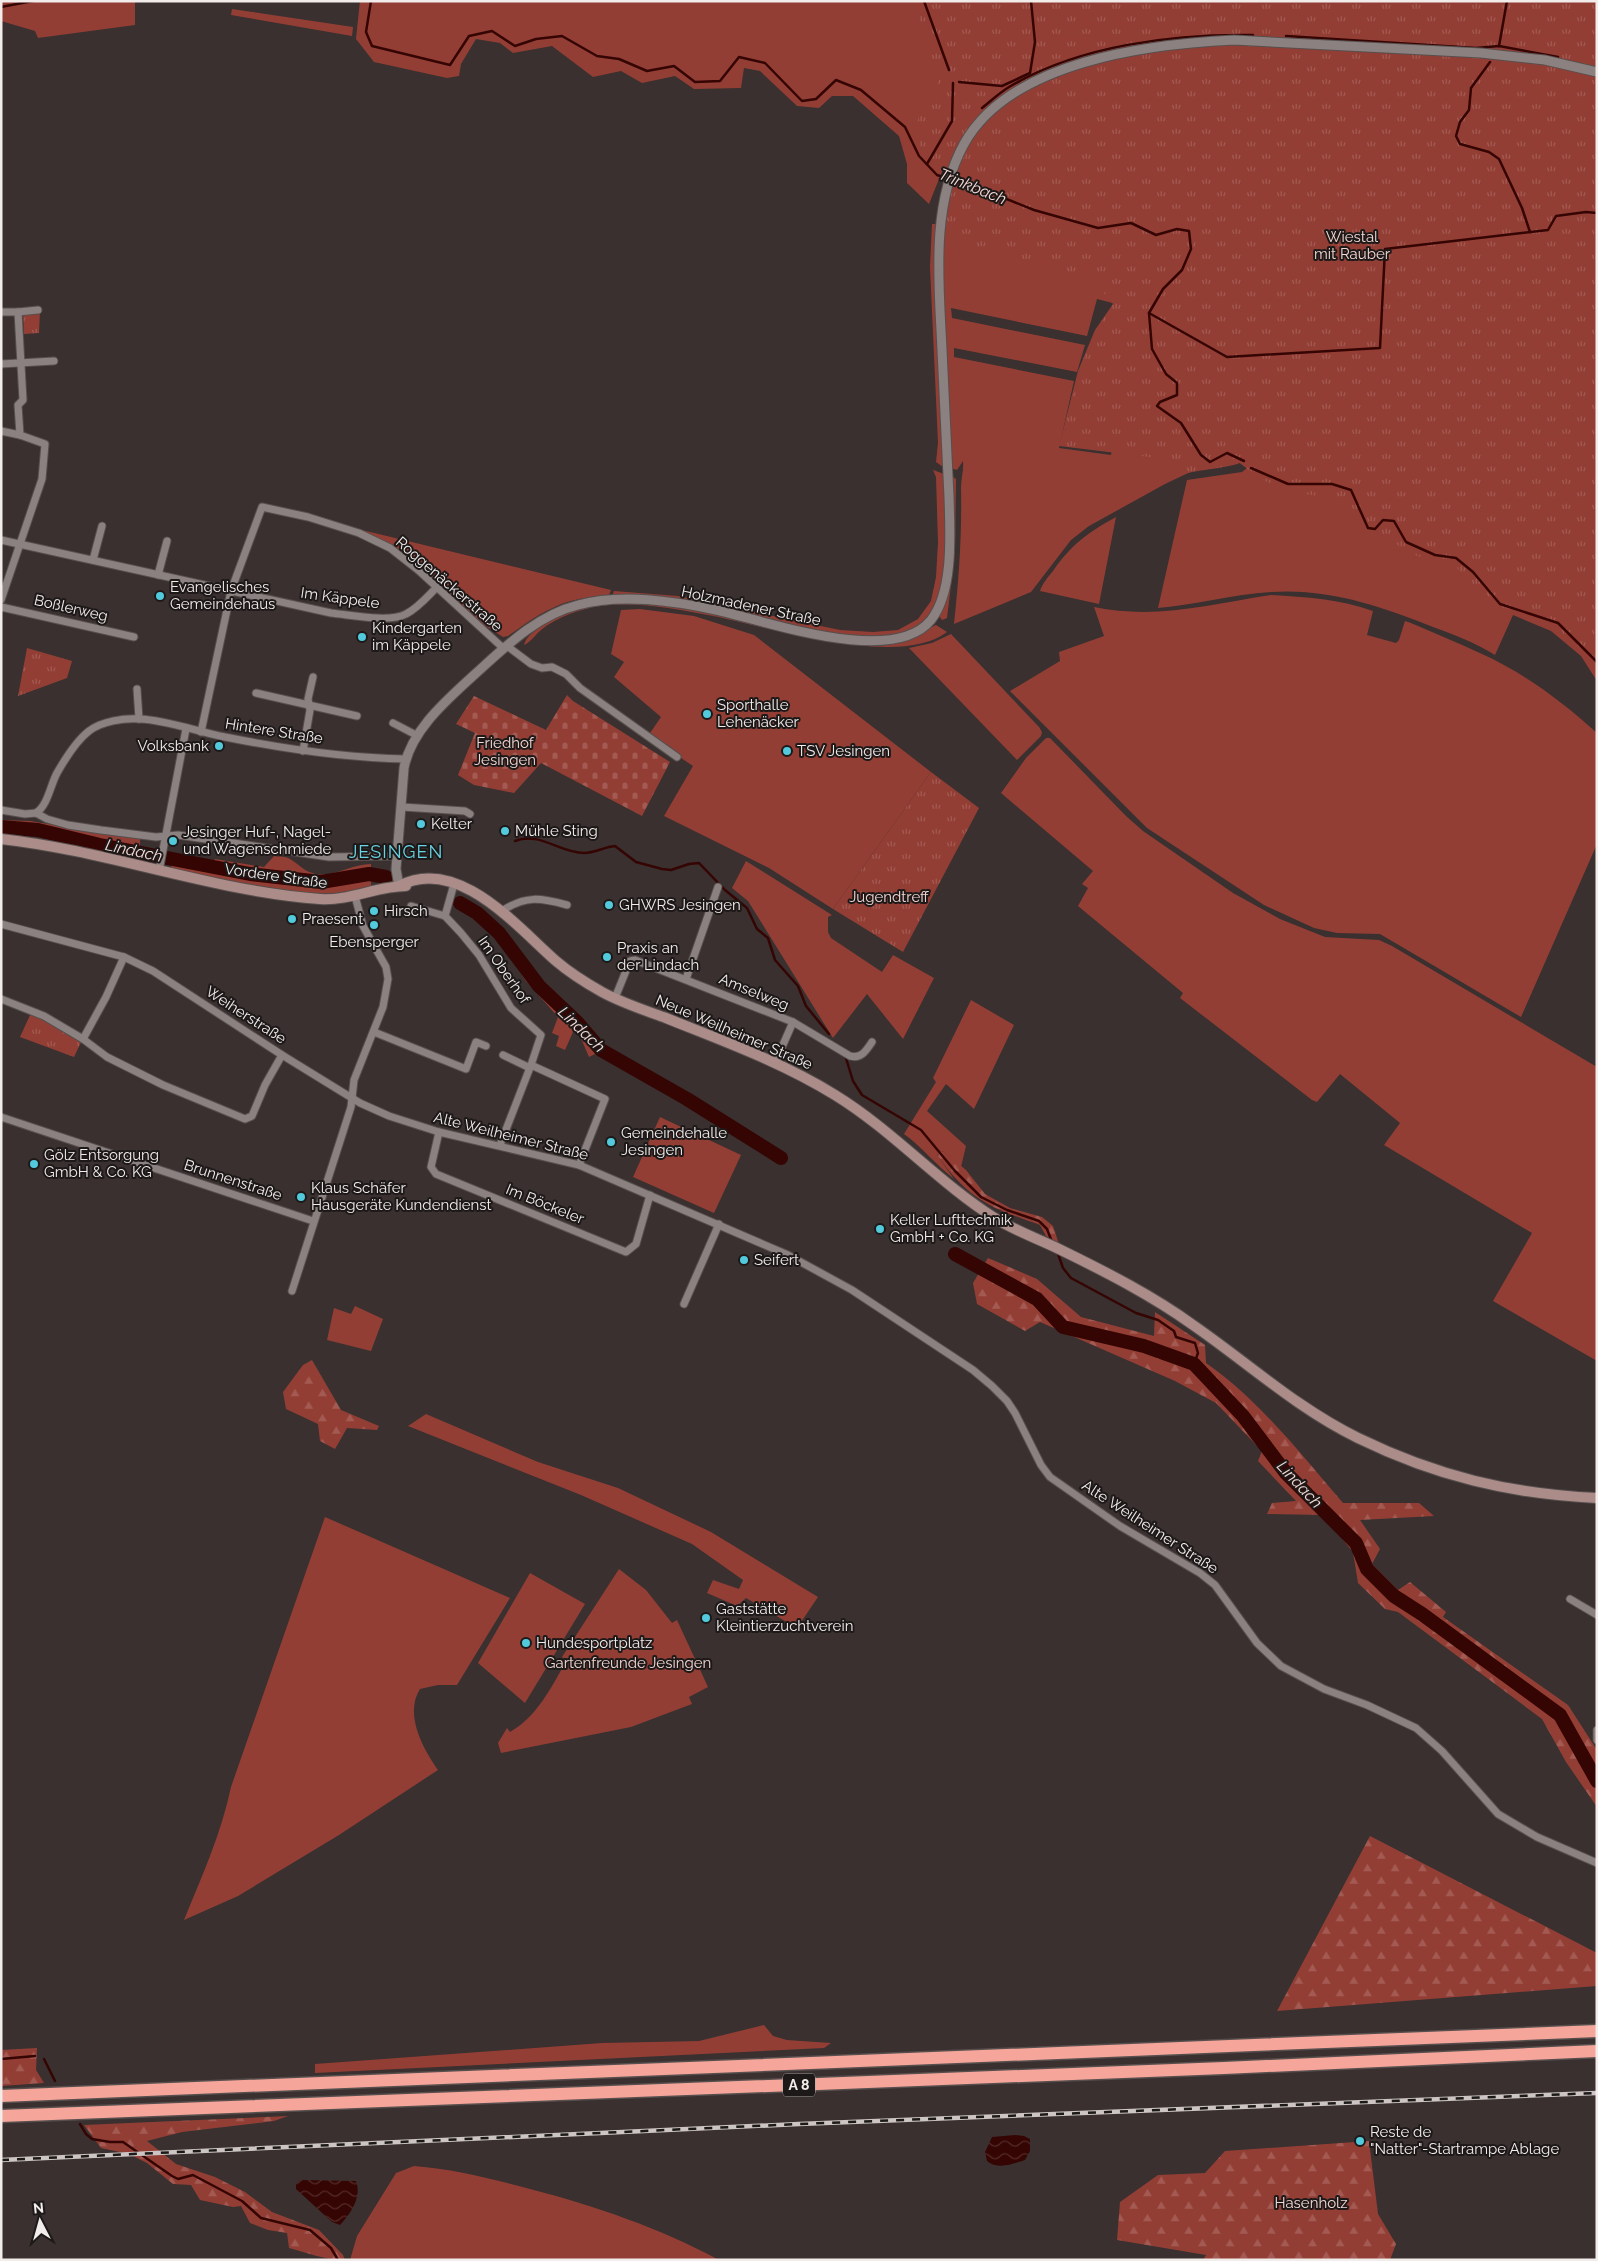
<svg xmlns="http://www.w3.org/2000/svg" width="1598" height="2261" font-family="Raleway,sans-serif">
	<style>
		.green { fill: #933e35; fill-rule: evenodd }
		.forest { fill: url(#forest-firs) }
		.cemetery { fill: url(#cemetery-stones) }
		.park { fill: url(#park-tufts) }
		.water { fill: url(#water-waves) }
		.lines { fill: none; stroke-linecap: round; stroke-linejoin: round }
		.stream { stroke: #350503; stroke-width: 2.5 }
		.river { stroke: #350503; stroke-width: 14 }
		.minor-casing { stroke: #574f4e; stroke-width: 9 }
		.tertiary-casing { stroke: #574f4e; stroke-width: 11 }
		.secondary-casing { stroke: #574f4e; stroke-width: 12 }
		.motorway-casing { stroke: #574f4e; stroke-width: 15 }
		.minor { stroke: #8b8180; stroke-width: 7 }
		.tertiary { stroke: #8b8180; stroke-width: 9 }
		.secondary { stroke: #ab8c88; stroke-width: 10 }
		.motorway { stroke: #f5a59a; stroke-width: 12 }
		.rail-casing { stroke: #ccc5c4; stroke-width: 4.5 }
		.rail { stroke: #1d1919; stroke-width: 2.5; stroke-dasharray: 8; stroke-linecap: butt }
		.poi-dot { fill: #53cadc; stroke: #1d1919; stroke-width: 2 }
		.labels { text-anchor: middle; stroke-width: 4; stroke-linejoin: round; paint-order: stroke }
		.shield { fill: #1d1919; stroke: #b2adac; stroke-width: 1 }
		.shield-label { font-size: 14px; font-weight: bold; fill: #f2eceb }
		.park-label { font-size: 15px; fill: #f3d7d3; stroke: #1d1919 }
		.street-label { font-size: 15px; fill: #f2eceb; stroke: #1d1919 }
		.poi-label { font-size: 15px; fill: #f2eceb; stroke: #1d1919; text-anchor: start }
		.water-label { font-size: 16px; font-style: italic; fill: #f6dbd6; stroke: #1d1919 }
		.quarter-label { font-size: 18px; letter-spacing: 1px; fill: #69d3e3; stroke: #1d1919 }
	</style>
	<defs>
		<pattern id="forest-firs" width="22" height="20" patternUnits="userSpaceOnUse" patternTransform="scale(1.25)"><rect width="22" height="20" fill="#933e35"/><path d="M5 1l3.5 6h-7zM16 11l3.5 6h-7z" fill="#a35a52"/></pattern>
		<pattern id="cemetery-stones" width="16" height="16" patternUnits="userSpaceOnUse" patternTransform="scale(1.25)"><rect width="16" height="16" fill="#933e35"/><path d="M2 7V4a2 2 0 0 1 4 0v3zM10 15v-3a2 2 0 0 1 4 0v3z" fill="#a35a52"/></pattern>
		<pattern id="park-tufts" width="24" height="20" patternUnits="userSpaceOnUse" patternTransform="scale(1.25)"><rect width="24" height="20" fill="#933e35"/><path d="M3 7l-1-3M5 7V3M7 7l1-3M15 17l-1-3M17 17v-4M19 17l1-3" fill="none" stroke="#a35a52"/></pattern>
		<pattern id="water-waves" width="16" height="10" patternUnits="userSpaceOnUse" patternTransform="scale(1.25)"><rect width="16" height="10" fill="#350503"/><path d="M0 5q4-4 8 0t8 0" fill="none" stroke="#532a28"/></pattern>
	</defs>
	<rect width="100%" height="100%" fill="#39302f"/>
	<g class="green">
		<polygon points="1,1 135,1 135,25 38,38 35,31 1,21"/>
		<polygon points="360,1 927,1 957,134 929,204 907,183 907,164 899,136 853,96 832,96 819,108 797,106 760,71 744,68 741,88 694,89 675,76 642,83 621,71 593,77 552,46 513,53 500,43 476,39 461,64 459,76 447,78 374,62 356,39"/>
		<polygon points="232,9 353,27 352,36 231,15"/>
		<path d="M1597 209V681L1581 656 1551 631 1513 615 1495 655C1476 643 1455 635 1433 627 1381 606 1328 588 1271 592 1233 594 1195 605 1158 608L1187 480 1242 472 1247 468 1237 461 1203 466 1165 484 1089 526 1071 540 1031 592 954 624C959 578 962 534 961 488 961 478 964 470 963 461L957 470 950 468 942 281 944 226ZM1097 299 1136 309 1111 455 1059 448 1074 381 954 357V348L1077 372 1085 345 952 318 951 308 1087 336Z"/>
		<polygon points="932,224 936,224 937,231 935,304 943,467 936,462 938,443 930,267"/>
		<path d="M933 470 944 474C945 513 953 578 931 612 921 626 906 634 890 636 856 641 818 631 784 625 727 615 670 605 612 596L614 591 678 596 840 630 873 632 898 630 918 619 931 601 936 577 938 543 936 477Z"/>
		<polygon points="952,476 956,479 955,552 947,618 942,620 939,616 945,600"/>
		<path d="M1116 517 1099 604 1040 591C1042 584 1048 577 1053 571 1072 544 1087 533 1116 517Z"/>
		<path d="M362 530 611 590 609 595C561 599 546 609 508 636L503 637 478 621 406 557Z"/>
		<path d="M1271 595C1306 597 1340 599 1373 611L1367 635 1396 643 1399 640 1405 621 1411 623C1434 633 1459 643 1482 654 1524 673 1563 702 1597 733V844L1521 1017 1380 934 1337 933 1314 928 1264 905 1147 828 1010 691 1060 661 1059 652 1104 636 1094 607C1155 620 1211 604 1271 595Z"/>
		<path d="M633 603 680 607 880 644 904 641 936 625 947 632C899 669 769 627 713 616 677 609 638 601 600 606 580 609 557 617 541 630 535 635 531 642 524 645 526 637 532 633 539 628 568 607 598 604 633 603Z"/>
		<polygon points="640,609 694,616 754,635 931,772 833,909 769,868 664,816 693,766 648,736 661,717 614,677 624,662 611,654 621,610"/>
		<polygon points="951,634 1039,727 1042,732 1041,736 1017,760 909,648 932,643"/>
		<polygon points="1046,738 1050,738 1126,816 1143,831 1233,893 1280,919 1325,937 1379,940 1392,946 1597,1067 1597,1361 1493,1301 1532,1233 1384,1145 1400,1123 1340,1074 1317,1102 1312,1100 1180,998 1183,993 1078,906 1088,888 1082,884 1093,871 1001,793 1026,758"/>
		<polygon points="1,820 30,821 140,839 140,850 28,826 27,833 1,830"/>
		<path d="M274 856C279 857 286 856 290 859 300 865 304 872 317 874 334 877 352 864 371 864V886C309 906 234 882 172 868L169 860 209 869 215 859 264 867Z"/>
		<polygon points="746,861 832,915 828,917 828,932 831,938 882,972 893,955 934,978 903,1039 867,994 833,1038 748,901 732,888"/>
		<polygon points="474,913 498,934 538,987 599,1052 589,1057 579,1034 573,1032 565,1050 556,1046 559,1036 552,1033 558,1017 526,981 495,936 472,917"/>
		<path d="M971 1000 1014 1025 974 1109 946 1084 927 1111 966 1146 961 1167 943 1151 937 1155 954 1179C936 1165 922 1147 904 1134L936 1082 933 1078Z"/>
		<polygon points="660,1117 741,1155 714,1213 633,1177"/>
		<polygon points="355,1306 383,1319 371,1351 327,1340 334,1308 351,1314"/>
		<polygon points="426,1414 538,1462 618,1488 711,1532 818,1597 797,1628 746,1598 737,1606 707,1593 713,1580 739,1589 743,1580 692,1544 581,1495 408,1426"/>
		<path d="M325 1517 510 1598 457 1685H438L420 1689C404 1714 423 1749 438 1770L339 1835 238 1896 184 1920C202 1876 221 1834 231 1787Z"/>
		<path d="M619 1569 646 1590 672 1623 677 1620 708 1687 689 1697 692 1704 631 1727 501 1753 498 1743 507 1728 510 1732C538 1716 551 1687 567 1660L562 1657Z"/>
		<polygon points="530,1573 585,1604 525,1703 478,1663"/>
		<polygon points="764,2025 773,2036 787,2040 831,2043 824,2048 315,2073 315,2064 602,2043 699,2041"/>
		<path d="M414 2166C454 2169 492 2179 530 2189 595 2206 660 2228 719 2260H350L357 2236 396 2173Z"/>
	</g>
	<g class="forest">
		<path d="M943 1151 966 1170 985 1194 1010 1208 1042 1217 1053 1226 1059 1244 1046 1236 1040 1225C989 1207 969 1200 937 1155Z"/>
		<path d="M988 1258 1037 1279 1081 1317 1154 1336 1155 1312 1205 1345 1206 1363C1260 1401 1300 1453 1343 1503H1419L1434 1516 1360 1520 1380 1549 1372 1564 1398 1590 1410 1582 1446 1612 1443 1617 1568 1705 1597 1750V1807L1566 1762 1542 1719 1398 1612 1385 1609 1358 1583 1353 1552 1323 1515 1267 1514 1272 1503 1296 1501 1258 1461 1262 1451 1216 1403 1175 1381 1040 1322 1025 1331 977 1304 973 1283Z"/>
		<polygon points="312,1360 341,1410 379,1426 377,1430 347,1428 335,1449 320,1441 318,1424 286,1409 283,1392 303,1365"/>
		<polygon points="1370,1836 1597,1953 1597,1986 1277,2011"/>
		<polygon points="37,2048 36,2070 44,2083 1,2086 1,2050"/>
		<path d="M288 2116 274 2121 182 2132 147 2141 176 2164 215 2177 245 2192 272 2212 319 2230 343 2255 345 2260C325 2260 308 2253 289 2248L287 2233 268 2230 250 2223 241 2206 233 2207 200 2200 191 2185 173 2184 147 2163 129 2154 101 2148 84 2125Z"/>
		<polygon points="1369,2141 1378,2214 1396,2244 1390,2260 1203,2260 1206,2255 1117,2240 1120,2202 1158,2175 1205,2173 1225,2151"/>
	</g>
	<polygon class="cemetery" points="567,695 573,701 670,762 642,816 541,763 514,793 474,785 458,775 475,733 456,724 474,696 546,730"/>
	<g class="park">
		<path d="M914 1H1597V665L1552 626 1491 603 1457 568 1415 555 1391 541 1369 536 1343 500 1293 492 1260 479 1240 463C1216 471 1194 468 1171 479L1174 460 1059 446 1078 371 1095 330 1113 304 1092 279 935 236 942 191 947 174 919 146 918 115 937 101 938 77Z"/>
		<polygon points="40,310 39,333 24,334 23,312"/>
		<polygon points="27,648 72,661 67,678 18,696"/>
		<polygon points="931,772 979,808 903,952 833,909"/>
		<polygon points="31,1013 82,1040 74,1057 20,1037"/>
	</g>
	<g class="water">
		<path d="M1015 2135 1024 2136 1030 2139V2151L1025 2160C1012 2164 998 2170 987 2161L985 2152 992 2137Z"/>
		<path d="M301 2180 356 2181C362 2197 351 2213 340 2225L332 2222 296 2189V2184Z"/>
	</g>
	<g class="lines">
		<g class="stream">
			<polyline points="371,1 366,32 372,46 450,65 469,36 492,31 515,46 536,39 562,36 597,56 619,59 647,71 674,66 695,82 720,81 739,57 765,63 802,101 816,99 836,80 861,90 905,127 919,156 937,175 987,191 1034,210 1098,228 1131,223 1156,235 1177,229 1189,231 1191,249 1182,270 1163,289 1149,313 1152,349 1166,374 1177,383 1177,395 1160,402 1157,406 1181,423 1201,455 1210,462 1227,453 1244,461"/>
			<polyline points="924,1 949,70"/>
			<polyline points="1,7 33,1"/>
			<polyline points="1286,36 1476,48 1499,46 1558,57"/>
			<polyline points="1499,46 1507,1"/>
			<polyline points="1490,62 1471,88 1469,110 1460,122 1456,136 1460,144 1489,152 1499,159 1522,208 1530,232"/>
			<polyline points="959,82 1002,86 1030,73 1035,42 1031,1"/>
			<path d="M982 108C991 101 999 93 1009 87 1080 45 1173 34 1253 35"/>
			<polyline points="927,164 952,121 953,83"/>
			<polyline points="1149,313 1227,357 1380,348 1385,249 1548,230 1556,216 1586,212 1597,213"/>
			<polyline points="1251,468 1288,484 1332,484 1351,490 1368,528 1375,529 1383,520 1394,521 1406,542 1435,555 1456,558 1473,572 1500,604 1558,623 1597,662"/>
			<path d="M515 841C539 831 560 853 584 853 595 853 604 847 615 846L636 862 662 869 671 870 689 864 699 863 725 890 747 908 757 929 768 938 775 960 798 986 806 1006 829 1034"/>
			<polyline points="845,1055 853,1081 862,1095 921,1130 955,1171 981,1197 1007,1210 1039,1221 1047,1229 1052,1242"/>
			<polyline points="1057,1251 1063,1268 1071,1278 1136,1313 1158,1320 1174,1331 1176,1337 1195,1343 1198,1353 1194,1364"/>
			<polyline points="1,2059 35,2056"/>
			<polyline points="44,2059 55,2081"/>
			<polyline points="80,2124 86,2134 92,2139 110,2142 123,2142 172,2176 178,2179 193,2175 242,2201 261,2218 310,2230 331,2248 338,2260"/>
		</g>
		<g class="river">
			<polyline points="1,827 38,830 100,845 250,874 321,882 369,874 386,877"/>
			<polyline points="460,903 477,913 499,933 539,986 577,1022 601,1050 687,1099 781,1158"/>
			<polyline points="955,1254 1037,1299 1063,1327 1144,1346 1194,1364 1243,1416 1286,1473 1356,1543 1367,1569 1394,1596 1422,1614 1560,1715 1597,1781"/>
		</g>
		<g class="minor-casing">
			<g id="minor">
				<polyline points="1,312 18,312 23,400 18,405 20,435 45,444 42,479 1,600"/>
				<polyline points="18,312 38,310"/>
				<polyline points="1,364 54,361"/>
				<polyline points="1,431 20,435"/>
				<path d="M1 540 331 613C351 615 389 623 406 614 418 608 427 597 436 588"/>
				<polyline points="93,560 102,526"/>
				<polyline points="158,575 167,541"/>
				<polyline points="1,607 134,637"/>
				<polyline points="507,646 531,664 542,668 552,667 566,674 580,688 677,757"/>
				<polyline points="137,689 139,719"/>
				<polyline points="256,693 357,716"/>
				<polyline points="393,723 418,736"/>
				<polyline points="201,732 231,591 262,507 308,517 359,533 390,548 418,570 503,648"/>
				<polyline points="303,751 310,710 308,699 313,677"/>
				<polyline points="402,807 465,811 470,814"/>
				<polyline points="1,810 25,814 36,813 47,819 68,825 101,830 156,837 178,835 329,857 398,856"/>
				<path d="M36 813C48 805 50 786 57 773 65 759 76 741 89 731 102 721 124 718 140 719 167 720 198 732 225 737 285 749 345 758 406 759"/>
				<polyline points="159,871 186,729"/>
				<polyline points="411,906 445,916 461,933 479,955 511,1008 541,1035 531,1065 605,1099 579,1165"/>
				<path d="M502 911C526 895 541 898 567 905"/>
				<polyline points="445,916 454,884"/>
				<polyline points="1,924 124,957 153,971 282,1055 360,1103 389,1116 439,1132 579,1165 788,1255 852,1290 973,1370 992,1386 1007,1401 1015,1413 1041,1465 1050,1477 1120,1526 1200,1573 1215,1585 1257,1643 1281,1666 1324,1689 1367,1705 1416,1728 1442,1751 1498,1814 1537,1837 1597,1863"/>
				<polyline points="686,979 718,887"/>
				<path d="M615 998 630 961 635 960 793 1022 850 1056C861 1059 866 1051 872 1042"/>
				<polyline points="1,999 44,1016 83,1039 107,1057 163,1085 245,1119 252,1116 265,1085 282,1055"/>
				<polyline points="374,1032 466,1069 476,1042 486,1046"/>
				<polyline points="83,1039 106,997 124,957"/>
				<polyline points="503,1055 530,1068"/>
				<polyline points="775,1063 793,1022"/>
				<polyline points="1,1117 313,1221"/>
				<polyline points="439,1132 431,1167 436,1174 626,1252 636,1244 650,1195"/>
				<polyline points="500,1145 531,1065"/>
				<polyline points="292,1291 351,1107 354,1080 383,1007 388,979 386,967 363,926 355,896"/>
				<polyline points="684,1304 719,1224"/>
				<polyline points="1570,1599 1597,1615"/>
				<polyline points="1597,1730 1597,1740"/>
			</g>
		</g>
		<g class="tertiary-casing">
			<path id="tertiary" d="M399 886 396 869 404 768C411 730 447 700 474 675 504 648 537 615 578 605 621 593 673 601 716 610 767 621 893 667 931 620 954 591 950 532 949 497 947 448 944 399 942 350 939 283 930 206 964 144 1010 61 1149 44 1234 40L1481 53 1545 60 1597 72"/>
		</g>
		<g class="secondary-casing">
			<g id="secondary">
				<path d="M1 839C109 851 211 891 320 899 350 901 377 886 406 886"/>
				<path d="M399 886C458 855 517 927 556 961 570 973 586 983 602 992 622 1003 644 1010 666 1018 723 1041 782 1062 835 1095 892 1130 937 1181 993 1217 1015 1231 1039 1239 1061 1250 1106 1272 1153 1296 1193 1325 1248 1363 1298 1409 1358 1438 1436 1476 1510 1494 1597 1498"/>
			</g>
		</g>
		<g class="motorway-casing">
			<g id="motorway">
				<polyline points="1,2096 1597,2031"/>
				<polyline points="1,2116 1224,2068 1597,2051"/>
			</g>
		</g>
		<use href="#minor" class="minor"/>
		<use href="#tertiary" class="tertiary"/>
		<use href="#secondary" class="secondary"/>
		<use href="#motorway" class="motorway"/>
		<g class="rail-casing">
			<polyline id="rail" points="1,2160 799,2124 1597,2093"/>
		</g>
		<use href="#rail" class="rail"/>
	</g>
	<g class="poi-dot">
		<circle cx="160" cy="596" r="5"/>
		<circle cx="362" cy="637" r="5"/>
		<circle cx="707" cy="714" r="5"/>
		<circle cx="219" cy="746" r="5"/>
		<circle cx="787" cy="751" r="5"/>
		<circle cx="421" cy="824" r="5"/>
		<circle cx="505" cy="831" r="5"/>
		<circle cx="173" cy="841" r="5"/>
		<circle cx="609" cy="905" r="5"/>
		<circle cx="374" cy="911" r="5"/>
		<circle cx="292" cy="919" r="5"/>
		<circle cx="374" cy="925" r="5"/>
		<circle cx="607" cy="957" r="5"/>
		<circle cx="611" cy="1142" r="5"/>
		<circle cx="34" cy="1164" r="5"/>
		<circle cx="301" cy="1197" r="5"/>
		<circle cx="880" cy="1229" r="5"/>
		<circle cx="744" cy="1260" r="5"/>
		<circle cx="706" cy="1618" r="5"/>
		<circle cx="526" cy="1643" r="5"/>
		<circle cx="1360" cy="2141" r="5"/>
	</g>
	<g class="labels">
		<rect class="shield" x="783" y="2073.5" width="32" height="23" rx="4"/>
		<g class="shield-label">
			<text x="799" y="2090">A 8</text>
		</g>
		<g class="park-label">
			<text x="1352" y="242">Wiestal<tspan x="1352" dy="17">mit Rauber</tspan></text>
			<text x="505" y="748">Friedhof<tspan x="505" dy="17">Jesingen</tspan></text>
			<text x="889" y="902">Jugendtreff</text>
			<text x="628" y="1668">Gartenfreunde Jesingen</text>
			<text x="1311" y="2208">Hasenholz</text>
		</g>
		<g class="street-label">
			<text transform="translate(449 584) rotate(41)" y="5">Roggenäckerstraße</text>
			<text transform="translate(340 598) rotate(8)" y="5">Im Käppele</text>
			<text transform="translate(751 606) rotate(12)" y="5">Holzmadener Straße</text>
			<text transform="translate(71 608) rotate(13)" y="5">Boßlerweg</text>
			<text transform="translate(274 731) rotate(9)" y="5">Hintere Straße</text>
			<text transform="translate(276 876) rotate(8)" y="5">Vordere Straße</text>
			<text transform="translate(504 970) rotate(55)" y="5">Im Oberhof</text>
			<text transform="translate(754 992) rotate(22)" y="5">Amselweg</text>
			<text transform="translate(246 1015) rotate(33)" y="5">Weiherstraße</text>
			<text transform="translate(734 1032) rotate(23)" y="5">Neue Weilheimer Straße</text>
			<text transform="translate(511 1136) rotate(14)" y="5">Alte Weilheimer Straße</text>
			<text transform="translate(233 1180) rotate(18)" y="5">Brunnenstraße</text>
			<text transform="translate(545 1204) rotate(22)" y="5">Im Böckeler</text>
			<text transform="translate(1150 1527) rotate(33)" y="5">Alte Weilheimer Straße</text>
		</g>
		<g class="poi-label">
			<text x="170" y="592">Evangelisches<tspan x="170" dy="17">Gemeindehaus</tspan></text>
			<text x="372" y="633">Kindergarten<tspan x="372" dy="17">im Käppele</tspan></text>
			<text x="717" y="710">Sporthalle<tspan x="717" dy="17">Lehenäcker</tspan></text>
			<text x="209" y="751" text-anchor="end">Volksbank</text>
			<text x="797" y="756">TSV Jesingen</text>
			<text x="431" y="829">Kelter</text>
			<text x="515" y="836">Mühle Sting</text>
			<text x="183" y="837">Jesinger Huf-, Nagel-<tspan x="183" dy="17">und Wagenschmiede</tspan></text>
			<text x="619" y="910">GHWRS Jesingen</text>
			<text x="384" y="916">Hirsch</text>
			<text x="302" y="924">Praesent</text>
			<text x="374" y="947" text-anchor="middle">Ebensperger</text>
			<text x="617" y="953">Praxis an<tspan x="617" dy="17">der Lindach</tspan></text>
			<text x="621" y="1138">Gemeindehalle<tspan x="621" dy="17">Jesingen</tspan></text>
			<text x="44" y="1160">Gölz Entsorgung<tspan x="44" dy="17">GmbH &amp; Co. KG</tspan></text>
			<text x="311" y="1193">Klaus Schäfer<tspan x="311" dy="17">Hausgeräte Kundendienst</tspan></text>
			<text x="890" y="1225">Keller Lufttechnik<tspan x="890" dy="17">GmbH + Co. KG</tspan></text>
			<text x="754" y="1265">Seifert</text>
			<text x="716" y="1614">Gaststätte<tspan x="716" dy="17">Kleintierzuchtverein</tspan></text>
			<text x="536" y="1648">Hundesportplatz</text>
			<text x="1370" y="2137">Reste de<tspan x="1370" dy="17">"Natter"-Startrampe Ablage</tspan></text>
		</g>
		<g class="water-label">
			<text transform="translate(973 186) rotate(22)" y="6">Trinkbach</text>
			<text transform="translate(134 850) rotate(12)" y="6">Lindach</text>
			<text transform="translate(582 1029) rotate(44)" y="6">Lindach</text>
			<text transform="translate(1300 1484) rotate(47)" y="6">Lindach</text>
		</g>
		<g class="quarter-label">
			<text x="396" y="858">JESINGEN</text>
		</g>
	</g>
	<rect width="1598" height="2261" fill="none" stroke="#f2eceb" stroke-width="5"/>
	<g transform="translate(40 2221) rotate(354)" stroke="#1d1919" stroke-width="4" paint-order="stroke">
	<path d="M0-4L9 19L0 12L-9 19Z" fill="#f2eceb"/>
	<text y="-8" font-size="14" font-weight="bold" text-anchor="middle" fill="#f2eceb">N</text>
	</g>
</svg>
